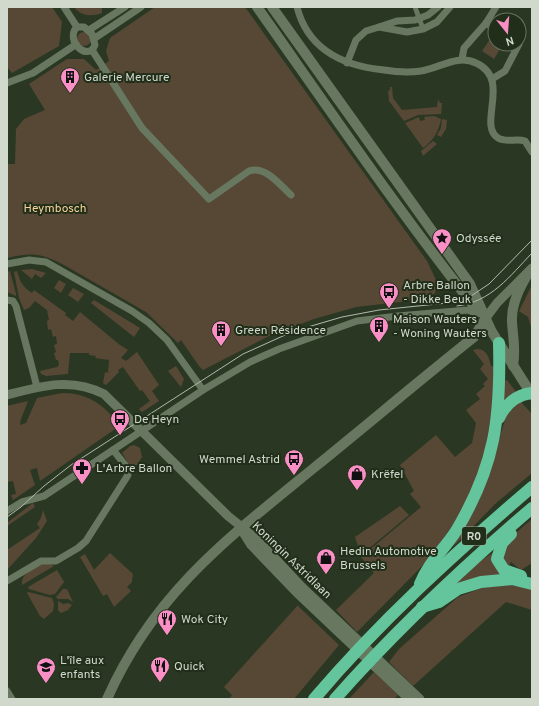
<svg xmlns="http://www.w3.org/2000/svg" width="539" height="706" font-family="Overpass,sans-serif">
	<style>
		.green { fill: #564835 }
		.lines { fill: none; stroke-linecap: round; stroke-linejoin: round }
		.pedestrian { stroke: #687860; stroke-width: 5 }
		.minor { stroke: #687860; stroke-width: 7 }
		.tertiary { stroke: #687860; stroke-width: 9 }
		.secondary { stroke: #687860; stroke-width: 10 }
		.motorway { stroke: #64c49b; stroke-width: 12 }
		.tram { stroke: #b0baab; stroke-width: 1 }
		.labels { text-anchor: middle; stroke-width: 4; stroke-linejoin: round; paint-order: stroke }
		.shield { fill: #212e19; stroke: #9ca696; stroke-width: 1 }
		.shield-label { font-size: 11px; font-weight: bold; fill: #d0d9cb }
		.poi-label { font-size: 12px; fill: #d0d9cb; stroke: #212e19; text-anchor: start }
		.park-label { font-size: 12px; fill: #fbd398; stroke: #212e19 }
		.street-label { font-size: 12px; fill: #d0d9cb; stroke: #212e19 }
	</style>
	<rect width="100%" height="100%" fill="#2a3823"/>
	<g class="green">
		<polygon points="7,7 52,7 62,22 59,46 12,73 7,67"/>
		<path d="M74 7H102V13C91 17 81 16 74 7Z"/>
		<path d="M155 7H245L427 261 436 280 437 285 435 293 426 299 356 307 314 319 269 336 203 370 199 366 181 340 178 343 146 312 64 265C42 253 31 252 7 258V164H15L16 129 24 119 45 110 29 84 67 59H84L96 70 109 61 106 51 110 38Z"/>
		<circle cx="84" cy="39" r="7"/>
		<polygon points="493,35 495,36 495,44 503,44 494,59 482,51"/>
		<polygon points="390,87 392,87 393,98 402,110 437,107 438,99 440,103 442,103 441,114 418,115 404,121 389,101 388,91 390,90"/>
		<path d="M434 116 441 119C439 131 433 141 423 148L405 123 419 117 420 121 425 120 424 117Z"/>
		<polygon points="442,119 447,120 446,129 441,137 437,135 441,128"/>
		<polygon points="433,141 437,144 423,156 421,151"/>
		<polygon points="32,269 46,273 41,278 35,274 32,279 21,270"/>
		<polygon points="10,271 16,294 16,296 7,292 7,272"/>
		<path d="M17 271C20 282 22 286 32 293L34 290 66 313 65 315 73 321 80 312 120 345 128 350 121 358 126 361 137 352 159 385 152 391 159 401 142 412 139 409 150 401 142 390 140 391 123 367 118 370 119 372 106 385 103 383 105 372 108 373 109 360 95 358 96 356 89 355V353H70L68 374 46 376 41 374 40 371 57 367 59 365 58 360H56L54 353 56 352 54 345 57 344 56 336 53 337 51 329 48 330 47 321 49 320 47 310 35 301 29 308 24 310 19 298 14 272Z"/>
		<polygon points="59,280 66,284 61,293 54,288"/>
		<polygon points="532,285 532,330 528,317 519,311"/>
		<polygon points="73,288 84,294 78,302 68,295"/>
		<polygon points="94,300 140,328 134,337 91,303"/>
		<path d="M477 349C487 349 489 358 491 366H494L496 385 484 459 468 501 433 555 357 632 336 610 374 573 361 557 421 507 410 494 414 491 400 465 436 435 455 457 472 443 476 423 466 410 480 399 476 394 485 386 483 384 488 379 480 369 484 364 473 350Z"/>
		<polygon points="176,366 184,379 181,387 168,371"/>
		<polygon points="507,380 516,392 504,402 504,381"/>
		<path d="M62 393C82 393 97 400 110 414 114 418 119 421 118 427L40 481 37 468 30 470 35 485 13 500 11 495 16 494 13 481 7 482V406L28 401 21 419 20 425 26 423 37 398Z"/>
		<polygon points="520,401 532,414 532,473 495,504 454,546 491,467 506,416"/>
		<polygon points="134,445 140,448 142,457 137,465 134,466 129,464 122,453 130,446"/>
		<polygon points="33,503 35,507 7,526 7,523"/>
		<polygon points="400,506 409,515 361,555 355,537"/>
		<polygon points="43,510 47,521 36,538 7,570 7,550 40,528 37,524 41,518"/>
		<polygon points="532,519 532,563 521,570 511,562 507,569 503,566 502,549 510,538"/>
		<polygon points="494,552 505,574 455,584 479,562"/>
		<polygon points="110,553 133,574 132,582 127,587 131,591 114,607 107,594 103,596 80,557 85,554 94,570"/>
		<path d="M42 564H50L54 566 22 585C21 573 33 569 42 564Z"/>
		<polygon points="57,570 64,582 55,594 50,595 29,589 28,587"/>
		<polygon points="495,583 532,588 532,610 506,602 413,686 389,662 399,649 458,597"/>
		<polygon points="63,589 67,589 73,602 68,599 58,599 56,597"/>
		<polygon points="28,592 52,598 54,604 53,611 44,619 40,616 27,593"/>
		<polygon points="58,601 63,604 68,603 72,605 68,610 61,613 58,610"/>
		<polygon points="299,604 298,606 339,645 294,699 229,699 232,695 224,687"/>
		<polygon points="374,672 398,695 394,699 349,699"/>
	</g>
	<g class="lines">
		<polyline class="pedestrian" points="415,7 423,29"/>
		<g class="minor">
			<polyline points="64,7 77,27"/>
			<path d="M297 7C308 50 343 66 384 70 396 72 408 73 421 71 440 68 457 54 476 63 512 79 477 125 498 138 506 143 517 138 525 141L532 152"/>
			<polyline points="486,23 495,29"/>
			<path d="M77 27H84L92 34 95 45C88 63 64 40 77 27Z"/>
			<polyline points="379,27 397,21 415,20 428,15 438,7"/>
			<polyline points="89,30 125,7"/>
			<polyline points="95,38 141,7"/>
			<path d="M92 50 142 128 209 199 249 171C265 165 280 185 291 195"/>
			<polyline points="462,59 464,48 486,23 496,7"/>
			<polyline points="347,63 356,40 366,31 379,27 407,32 423,29 437,22 450,7"/>
			<polyline points="492,79 505,71 519,44"/>
			<polyline points="7,83 33,73 75,45"/>
			<polyline points="7,264 29,260 46,262 132,311 149,323 167,340 203,390"/>
			<polyline points="7,300 13,301 16,306 37,387"/>
			<polyline points="7,511 22,502 44,496 203,390 250,362 279,349 357,321 398,316 468,310 478,314"/>
			<polyline points="7,581 41,561 56,561 78,548 86,541 128,475 126,466 113,450"/>
			<polyline points="7,691 12,699"/>
		</g>
		<g class="tertiary">
			<polyline points="485,319 497,303 532,268"/>
			<path d="M7 395C41 386 71 377 104 394L228 516 258 540 302 587 420 699"/>
			<polyline points="241,529 251,545 296,592 409,699"/>
		</g>
		<g class="secondary">
			<path d="M257 7C329 109 399 212 477 310"/>
			<polyline points="272,7 470,284 492,332 532,395"/>
			<path d="M513 366C516 348 513 339 512 322 511 304 520 287 529 272"/>
			<path d="M107 699C154 593 228 538 315 467 368 424 420 380 474 337L485 319"/>
		</g>
		<g class="motorway">
			<path d="M499 418C505 405 516 395 531 393"/>
			<polyline points="511,534 502,543 497,559 504,570 521,576"/>
			<path d="M420 584C428 563 444 550 456 531 495 466 501 418 499 343"/>
			<polyline points="422,607 439,602 458,589 481,582 512,579 532,584"/>
			<path d="M314 699C380 621 455 553 532 487"/>
			<path d="M335 699C396 630 462 568 532 508"/>
		</g>
		<g class="tram">
			<path d="M457 306C491 302 510 276 532 253"/>
			<polyline points="7,517 21,507 44,486 71,465 243,354 294,331 342,317 379,310 447,303 468,298 489,284 532,240"/>
		</g>
	</g>
	<defs>
		<g id="building-pin" transform="scale(1)"><path d="M0 17L-7.5 6A9.5 9.5 0 1 1 7.5 6Z" fill="#fa8fc6" stroke="#212e19"/><path d="M-4-6H4V6H1V3H-1V6H-4ZM-2.5-4.3h1.7v1.8h-1.7ZM.8-4.3h1.7v1.8H.8ZM-2.5-1h1.7V.8h-1.7ZM.8-1h1.7V.8H.8Z" fill="#111"/></g>
		<g id="sight-pin" transform="scale(1)"><path d="M0 17L-7.5 6A9.5 9.5 0 1 1 7.5 6Z" fill="#fa8fc6" stroke="#212e19"/><path d="M0-6L1.8-2.2L6-1.7L2.9 1.2L3.7 5.4L0 3.3L-3.7 5.4L-2.9 1.2L-6-1.7L-1.8-2.2Z" fill="#111"/></g>
		<g id="bus-pin" transform="scale(1)"><path d="M0 17L-7.5 6A9.5 9.5 0 1 1 7.5 6Z" fill="#fa8fc6" stroke="#212e19"/><path d="M-5-6H5V4H4V6H2V4H-2V6H-4V4H-5ZM-3.5-4V0h7V-4ZM-3.5 1.2v1.5H-2V1.2ZM2 1.2v1.5H3.5V1.2Z" fill="#111"/></g>
		<g id="pharmacy-pin" transform="scale(1)"><path d="M0 17L-7.5 6A9.5 9.5 0 1 1 7.5 6Z" fill="#fa8fc6" stroke="#212e19"/><path d="M-2-6h4v4h4v4h-4v4h-4v-4h-4v-4h4Z" fill="#111"/></g>
		<g id="shop-pin" transform="scale(1)"><path d="M0 17L-7.5 6A9.5 9.5 0 1 1 7.5 6Z" fill="#fa8fc6" stroke="#212e19"/><path d="M-5-2.5h2.3a2.7 3.5 0 0 1 5.4 0H5L5.5 6h-11ZM-1.5-2.5h3a1.5 2.3 0 0 0-3 0Z" fill="#111"/></g>
		<g id="restaurant-pin" transform="scale(1)"><path d="M0 17L-7.5 6A9.5 9.5 0 1 1 7.5 6Z" fill="#fa8fc6" stroke="#212e19"/><path d="M-5-6h1v4h1v-4h1v4h1v-4h1v5L-1.5 .5V6h-2V.5L-5-1ZM5-6V6H3V1.5H1.5Q1.5-4 5-6Z" fill="#111"/></g>
		<g id="school-pin" transform="scale(1)"><path d="M0 17L-7.5 6A9.5 9.5 0 1 1 7.5 6Z" fill="#fa8fc6" stroke="#212e19"/><path d="M0-5L7-2L0 1L-7-2ZM-4 1L0 2.5L4 1V4Q0 6-4 4Z" fill="#111"/></g>
	</defs>
	<g fill-rule="evenodd">
		<use href="#building-pin" x="70" y="77"/>
		<use href="#sight-pin" x="442" y="238"/>
		<use href="#bus-pin" x="389" y="292"/>
		<use href="#building-pin" x="379" y="326"/>
		<use href="#building-pin" x="221" y="330"/>
		<use href="#bus-pin" x="120" y="419"/>
		<use href="#bus-pin" x="294" y="459"/>
		<use href="#pharmacy-pin" x="82" y="468"/>
		<use href="#shop-pin" x="357" y="474"/>
		<use href="#shop-pin" x="326" y="558"/>
		<use href="#restaurant-pin" x="167" y="619"/>
		<use href="#restaurant-pin" x="160" y="666"/>
		<use href="#school-pin" x="46" y="667"/>
	</g>
	<g class="labels">
		<rect class="shield" x="462" y="527" width="24" height="18" rx="3"/>
		<g class="shield-label">
			<text x="474" y="540">R0</text>
		</g>
		<g class="poi-label">
			<text x="84" y="81">Galerie Mercure</text>
			<text x="456" y="242">Odyssée</text>
			<text x="403" y="289">Arbre Ballon<tspan x="403" dy="14">- Dikke Beuk</tspan></text>
			<text x="393" y="323">Maison Wauters<tspan x="393" dy="14">- Woning Wauters</tspan></text>
			<text x="235" y="334">Green Résidence</text>
			<text x="134" y="423">De Heyn</text>
			<text x="280" y="463" text-anchor="end">Wemmel Astrid</text>
			<text x="96" y="472">L'Arbre Ballon</text>
			<text x="371" y="478">Krëfel</text>
			<text x="340" y="555">Hedin Automotive<tspan x="340" dy="14">Brussels</tspan></text>
			<text x="181" y="623">Wok City</text>
			<text x="60" y="664">L'île aux<tspan x="60" dy="14">enfants</tspan></text>
			<text x="174" y="670">Quick</text>
		</g>
		<g class="park-label">
			<text x="55" y="212">Heymbosch</text>
		</g>
		<g class="street-label">
			<text transform="translate(292 560) rotate(44)" y="4">Koningin Astridlaan</text>
		</g>
	</g>
	<rect width="539" height="706" fill="none" stroke="#d0d9cb" stroke-width="16"/>
	<g transform="translate(507 32) rotate(163)"><circle r="19" fill="#212e19" stroke="#677260"/>
	<path d="M0-3L7 15L0 10L-7 15Z" fill="#fa8fc6"/>
	<text y="-6" font-size="11" font-weight="bold" text-anchor="middle" fill="#d0d9cb">N</text>
	</g>
</svg>
